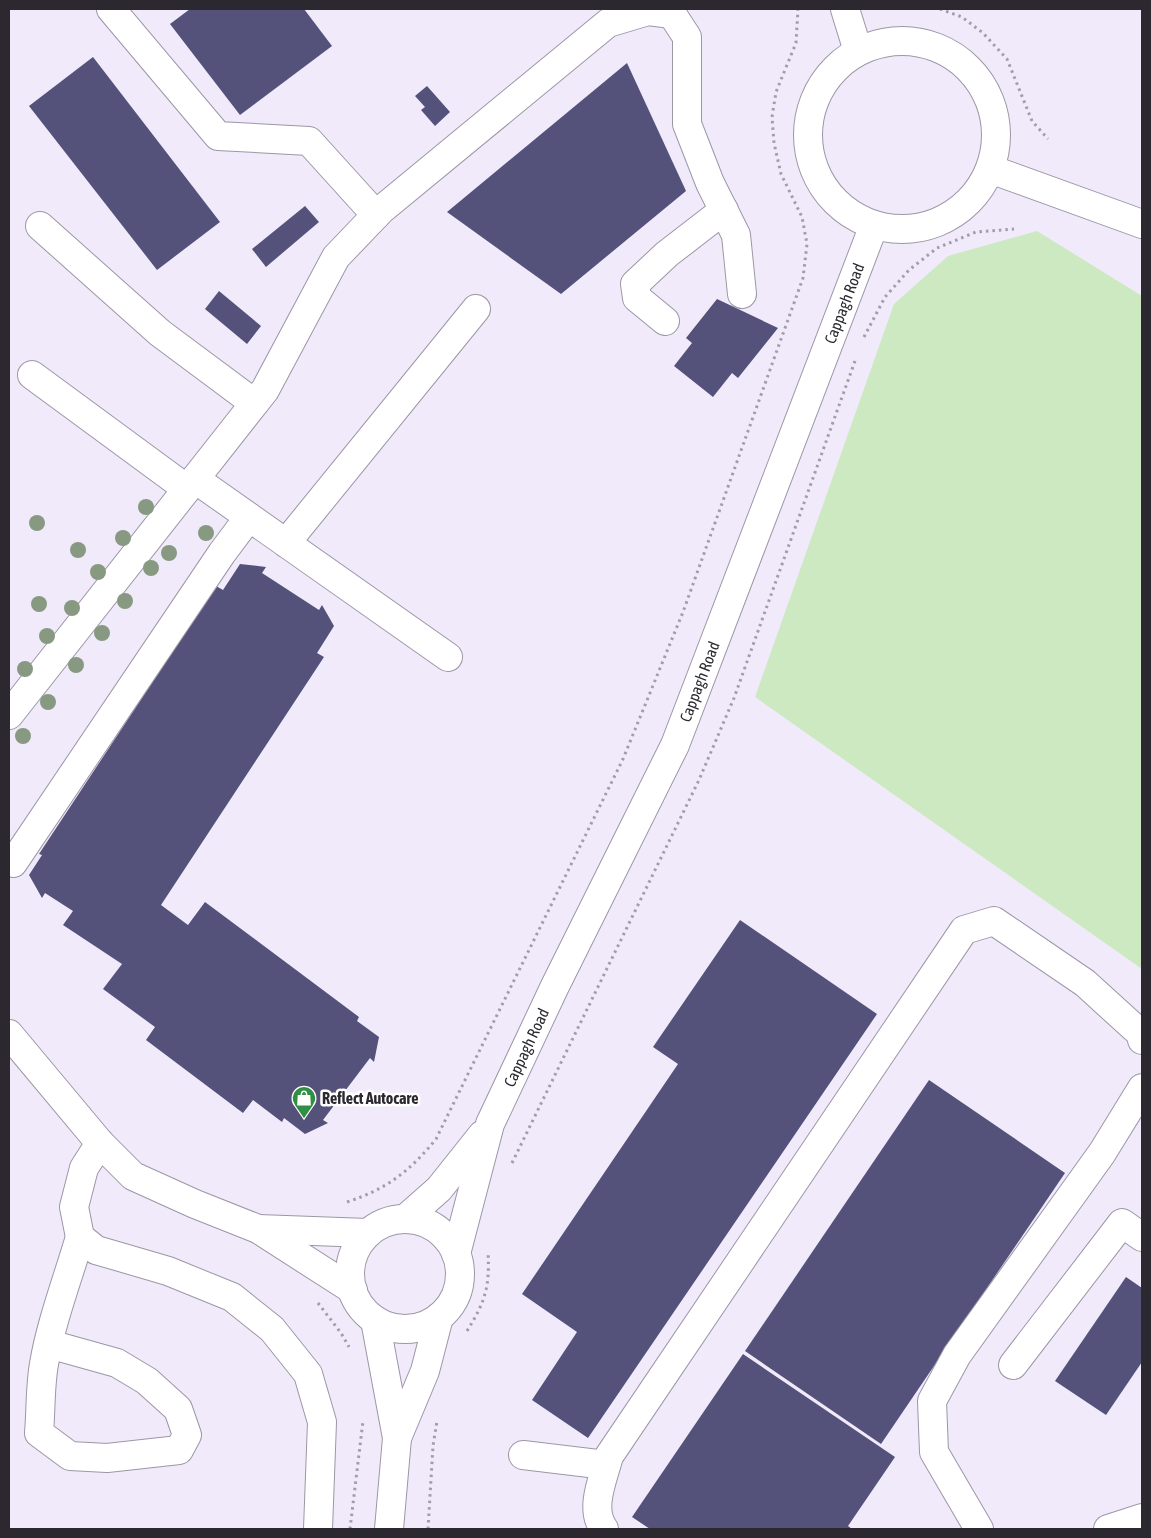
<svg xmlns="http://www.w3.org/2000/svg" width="1151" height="1538" font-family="'Asap Condensed',sans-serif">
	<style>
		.green { fill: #cde9c1 }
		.building { fill: #54517a }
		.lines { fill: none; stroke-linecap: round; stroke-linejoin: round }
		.minor-casing { stroke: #9d96a6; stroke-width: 30 }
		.path { stroke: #a29da9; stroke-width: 3; stroke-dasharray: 2.5 4; stroke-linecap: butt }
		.minor { stroke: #fff; stroke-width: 28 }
		.tree { fill: #879980 }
		.labels { text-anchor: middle; stroke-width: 5; stroke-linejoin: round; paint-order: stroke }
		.street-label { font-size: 16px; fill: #2b292f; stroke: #fff }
		.poi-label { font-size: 16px; font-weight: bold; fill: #2b292f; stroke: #fff; text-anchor: start }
	</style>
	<rect width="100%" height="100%" fill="#f1eafb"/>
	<polygon class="green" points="1037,231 1142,296 1142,969 755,697 894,304 948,256"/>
	<g class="building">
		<polygon points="190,9 304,9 332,46 240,115 170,24"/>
		<polygon points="93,57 220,222 157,270 29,106"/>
		<polygon points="627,63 686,191 561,294 447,212"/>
		<polygon points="427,86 450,112 435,126 421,110 425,107 415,96"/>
		<polygon points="305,206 319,222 266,267 252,249"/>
		<polygon points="219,291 261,326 247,344 205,309"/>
		<polygon points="717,299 778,328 738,378 732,373 713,397 674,366 692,343 686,338"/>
		<polygon points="240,564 266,567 262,573 319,610 322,605 334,626 317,653 324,657 161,905 188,925 205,902 359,1017 357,1021 379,1037 374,1062 370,1058 323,1120 328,1123 305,1134 284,1118 282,1122 253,1100 243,1113 146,1040 155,1027 103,989 122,964 63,925 73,911 45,893 42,898 29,875 42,855 39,854 216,586 223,590"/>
		<polygon points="740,920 877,1014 588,1438 532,1400 577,1332 522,1294 678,1064 653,1047"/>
		<polygon points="929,1080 1065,1173 881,1444 745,1351"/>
		<polygon points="1126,1277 1142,1288 1142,1362 1106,1415 1055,1381"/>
		<polygon points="743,1354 895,1457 848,1526 852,1529 650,1529 632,1517"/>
	</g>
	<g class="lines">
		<g class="minor-casing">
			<g id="minor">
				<polyline points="111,9 218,136 309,141 376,215"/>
				<polyline points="845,9 858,51"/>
				<circle cx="902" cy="135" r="94"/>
				<polyline points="990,169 1142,224"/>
				<polyline points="40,226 160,333 254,403"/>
				<polyline points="665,321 637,298 635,284 667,254 724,210"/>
				<polyline points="32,375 187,489"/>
				<polyline points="195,479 448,657"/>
				<polyline points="286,543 476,309"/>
				<polyline points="9,715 265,390 336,257 381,210 608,23 648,11 672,14 687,37 687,124 710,183 736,235 742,294"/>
				<polyline points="13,863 222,553 249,517"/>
				<polyline points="9,1034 100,1143 133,1176 195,1204 258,1229 353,1290"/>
				<polyline points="100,1143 84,1168 74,1207 80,1237 96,1250 168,1271 232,1297 272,1329 308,1374 322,1422 318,1529"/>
				<polyline points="405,1219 439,1189 482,1135"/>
				<circle cx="405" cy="1274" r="55"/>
				<polyline points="258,1229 368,1233"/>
				<path id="s1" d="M456 1254 490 1124 555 986 675 745 874 225"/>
				<polyline points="375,1320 397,1438"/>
				<path d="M49 1344 117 1363 147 1381 178 1409 187 1435 179 1450 107 1458 70 1456 39 1433C41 1410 40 1386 44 1364 51 1322 68 1278 80 1237"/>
				<polyline points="1013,1365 1122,1223 1142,1237"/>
				<polyline points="523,1455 606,1465"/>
				<polyline points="389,1529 397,1438 425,1371 439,1317"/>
				<path d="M604 1529C589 1509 603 1479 609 1456L964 930 994 921 1085 983 1141 1034 1142 1040"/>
				<polyline points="979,1529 934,1452 932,1401 957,1355 1102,1153 1142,1088"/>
				<polyline points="1108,1529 1142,1518"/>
			</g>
		</g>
		<g class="path">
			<polyline points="940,9 962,17 983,33 1007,59 1032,121 1048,139"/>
			<polyline points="864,337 885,297 909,270 937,248 976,232 1014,229"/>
			<polyline points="512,1163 699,780 734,698 855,361"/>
			<path d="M347 1202C387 1189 410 1171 436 1139L623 759 683 612 803 278 807 244 802 217 781 174 774 143 772 117 776 92 796 43 798 9"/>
			<polyline points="318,1303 341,1333 349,1347"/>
			<path d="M467 1331C485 1302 490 1287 488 1252"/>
			<polyline points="350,1529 363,1421"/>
			<polyline points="428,1529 433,1446 437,1421"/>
		</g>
		<use href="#minor" class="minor"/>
	</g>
	<g class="tree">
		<circle cx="146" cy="507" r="8"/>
		<circle cx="37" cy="523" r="8"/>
		<circle cx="206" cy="533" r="8"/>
		<circle cx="123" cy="538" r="8"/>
		<circle cx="78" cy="550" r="8"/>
		<circle cx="169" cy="553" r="8"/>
		<circle cx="151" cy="568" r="8"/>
		<circle cx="98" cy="572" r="8"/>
		<circle cx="125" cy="601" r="8"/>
		<circle cx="39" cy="604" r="8"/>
		<circle cx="72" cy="608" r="8"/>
		<circle cx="102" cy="633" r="8"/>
		<circle cx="47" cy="636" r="8"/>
		<circle cx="76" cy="665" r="8"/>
		<circle cx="25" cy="669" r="8"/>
		<circle cx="48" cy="702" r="8"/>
		<circle cx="23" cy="736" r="8"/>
	</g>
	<defs>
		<g id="shop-pin" transform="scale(1.25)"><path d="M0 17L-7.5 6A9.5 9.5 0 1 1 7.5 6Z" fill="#308f42" stroke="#fff"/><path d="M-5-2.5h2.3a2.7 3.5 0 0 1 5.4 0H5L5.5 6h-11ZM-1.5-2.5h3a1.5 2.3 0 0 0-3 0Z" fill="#fff"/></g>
	</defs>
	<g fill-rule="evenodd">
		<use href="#shop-pin" x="304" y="1098"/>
	</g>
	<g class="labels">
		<g class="street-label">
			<text dy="6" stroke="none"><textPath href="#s1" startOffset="1029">Cappagh Road</textPath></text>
			<text dy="6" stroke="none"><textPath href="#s1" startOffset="624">Cappagh Road</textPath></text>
			<text dy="6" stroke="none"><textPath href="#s1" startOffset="219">Cappagh Road</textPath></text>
		</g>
		<g class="poi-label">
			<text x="322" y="1104">Reflect Autocare</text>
		</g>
	</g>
	<rect width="1151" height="1538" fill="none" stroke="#2b292f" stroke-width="20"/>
</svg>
